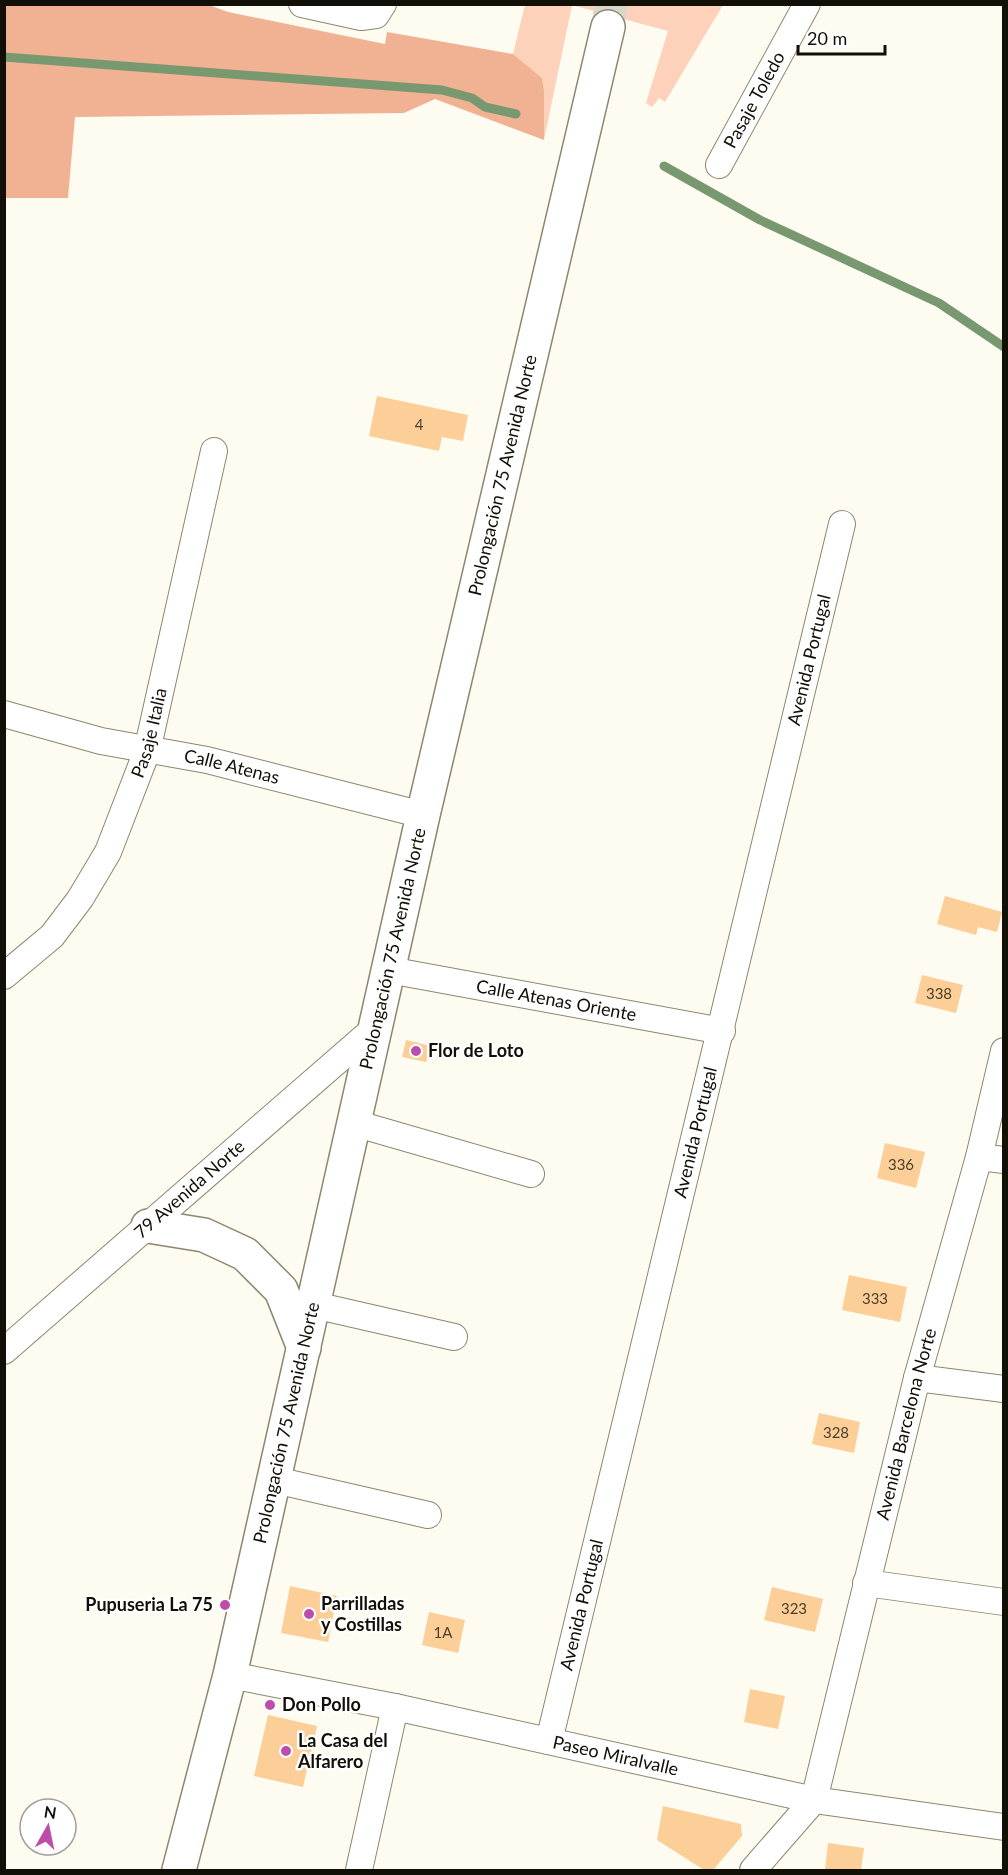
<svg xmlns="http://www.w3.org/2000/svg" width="1008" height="1875" font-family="Lato,sans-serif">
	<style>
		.green { fill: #fed1bb }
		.forest { fill: #f1b293 }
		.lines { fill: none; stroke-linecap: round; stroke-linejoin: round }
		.stream { stroke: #789870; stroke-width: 9 }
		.building { fill: #fccf99 }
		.secondary-tunnel { stroke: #dad8cd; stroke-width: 33; stroke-dasharray: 33 16; stroke-linecap: butt }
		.street-casing { stroke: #8d876f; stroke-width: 28 }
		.secondary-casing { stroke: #8d876f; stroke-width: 36 }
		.street { stroke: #fff; stroke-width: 26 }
		.secondary { stroke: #fff; stroke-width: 33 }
		.poi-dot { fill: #be4da9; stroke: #fff; stroke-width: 2 }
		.labels { text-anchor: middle; stroke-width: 5; stroke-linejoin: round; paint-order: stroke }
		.number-label { font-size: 15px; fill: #4c3f2b }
		.street-label { font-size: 18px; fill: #110f06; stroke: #fff }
		.poi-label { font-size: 18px; font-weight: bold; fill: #110f06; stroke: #fff; text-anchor: start }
	</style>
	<rect width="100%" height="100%" fill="#fefbf0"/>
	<polygon class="green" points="525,5 723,5 665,102 659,98 652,107 646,103 668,31 572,5 544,140 544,90 542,78 513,54"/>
	<polygon class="forest" points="5,4 209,5 228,12 385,44 387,32 513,54 542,78 544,90 544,140 435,99 404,113 75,117 68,198 5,198"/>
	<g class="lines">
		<g class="stream">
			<polyline points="4,57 442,90 472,98 485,107 516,114"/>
			<polyline points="664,166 760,220 939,303 1004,347"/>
		</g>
	</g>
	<g class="building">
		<polygon points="377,396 468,415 463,441 442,437 439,451 369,436"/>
		<polygon points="945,896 1002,912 997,932 978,927 976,935 937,924"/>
		<polygon points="922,975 963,985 956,1013 915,1003"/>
		<polygon points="406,1040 431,1046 426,1062 402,1057"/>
		<polygon points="885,1143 925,1152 916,1188 877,1178"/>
		<polygon points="849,1275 907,1287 900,1322 842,1310"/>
		<polygon points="819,1413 860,1422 854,1453 812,1444"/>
		<polygon points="290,1586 337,1596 328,1642 281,1633"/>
		<polygon points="772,1587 823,1599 815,1632 764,1620"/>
		<polygon points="429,1612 465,1620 458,1653 422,1645"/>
		<polygon points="750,1689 785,1696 778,1729 744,1722"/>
		<polygon points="268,1715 317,1726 303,1787 254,1776"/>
		<polygon points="663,1806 741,1824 742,1836 713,1870 704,1870 657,1840"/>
		<polygon points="828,1843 864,1848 861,1870 825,1870"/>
	</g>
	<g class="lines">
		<polyline class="secondary-tunnel" points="608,27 611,4"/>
		<g class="street-casing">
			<g id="street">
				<polyline points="302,4 361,17 376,15 383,4"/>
				<path id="s1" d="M719 165 807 4"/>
				<path id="s2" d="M4 714 101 741 207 760 423 815"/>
				<path id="s3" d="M389 970 722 1031"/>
				<path id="s4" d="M4 976 52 936 80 899 108 852 147 751 214 451"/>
				<polyline points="354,1123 531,1174"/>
				<polyline points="979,1157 1004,1160"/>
				<polyline points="314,1305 454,1337"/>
				<path id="s5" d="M4 1351 375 1028"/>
				<polyline points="917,1378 1004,1389"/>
				<polyline points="275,1480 428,1515"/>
				<polyline points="866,1583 1004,1602"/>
				<path id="s6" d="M230 1675 395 1707 814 1800 1004 1827"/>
				<path id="s7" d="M549 1741 842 524"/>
				<polyline points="359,1870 395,1707"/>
				<path id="s8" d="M753 1870 814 1800 917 1378 979 1157 1004 1051"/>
			</g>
		</g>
		<g class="secondary-casing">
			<g id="secondary">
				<polyline points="148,1226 204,1235 245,1254 281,1290 304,1348"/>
				<path id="s9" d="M179 1870 230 1675 423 815 608 27"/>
			</g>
		</g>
		<use href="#street" class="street"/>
		<use href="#secondary" class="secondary"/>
	</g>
	<g class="poi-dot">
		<circle cx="416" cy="1051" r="6"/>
		<circle cx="225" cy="1605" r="6"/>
		<circle cx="309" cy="1614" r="6"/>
		<circle cx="270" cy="1705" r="6"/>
		<circle cx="286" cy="1751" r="6"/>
	</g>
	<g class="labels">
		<g class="number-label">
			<text x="419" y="430">4</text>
			<text x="939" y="999">338</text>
			<text x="901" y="1170">336</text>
			<text x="875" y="1304">333</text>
			<text x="836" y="1438">328</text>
			<text x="794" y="1614">323</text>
			<text x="443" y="1638">1A</text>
		</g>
		<g class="street-label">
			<text dy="6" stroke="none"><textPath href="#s1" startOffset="74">Pasaje Toledo</textPath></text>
			<text dy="6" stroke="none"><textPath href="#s9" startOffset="1432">Prolongación 75 Avenida Norte</textPath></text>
			<text dy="6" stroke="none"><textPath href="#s7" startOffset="1112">Avenida Portugal</textPath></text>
			<text dy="6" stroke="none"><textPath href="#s4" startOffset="290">Pasaje Italia</textPath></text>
			<text dy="6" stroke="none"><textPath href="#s2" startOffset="234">Calle Atenas</textPath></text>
			<text dy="6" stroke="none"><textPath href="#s9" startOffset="946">Prolongación 75 Avenida Norte</textPath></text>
			<text dy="6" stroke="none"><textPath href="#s3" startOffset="170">Calle Atenas Oriente</textPath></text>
			<text dy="6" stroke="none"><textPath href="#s7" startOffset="626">Avenida Portugal</textPath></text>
			<text dy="6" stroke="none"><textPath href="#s5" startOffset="246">79 Avenida Norte</textPath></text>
			<text dy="6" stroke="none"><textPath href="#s9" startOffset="460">Prolongación 75 Avenida Norte</textPath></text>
			<text dy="6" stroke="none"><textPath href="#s8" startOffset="480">Avenida Barcelona Norte</textPath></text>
			<text dy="6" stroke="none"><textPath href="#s7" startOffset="140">Avenida Portugal</textPath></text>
			<text dy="6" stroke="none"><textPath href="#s6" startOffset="394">Paseo Miralvalle</textPath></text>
		</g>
		<g class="poi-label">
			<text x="428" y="1057">Flor de Loto</text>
			<text x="321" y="1610">Parrilladas<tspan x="321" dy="21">y Costillas</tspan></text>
			<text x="213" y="1611" text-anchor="end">Pupuseria La 75</text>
			<text x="282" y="1711">Don Pollo</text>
			<text x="298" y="1747">La Casa del<tspan x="298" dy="21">Alfarero</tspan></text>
		</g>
	</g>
	<rect width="1008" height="1875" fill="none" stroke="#110f06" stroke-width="12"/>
	<g transform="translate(48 1827) rotate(9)"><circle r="28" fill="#ffffff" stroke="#a09f9b" stroke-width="1.5"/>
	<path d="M0-4.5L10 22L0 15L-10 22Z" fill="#be4da9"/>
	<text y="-9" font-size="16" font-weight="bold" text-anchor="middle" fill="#110f06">N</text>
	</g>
	<path d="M798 45v9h87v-9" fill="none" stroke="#110f06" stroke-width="3"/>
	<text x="807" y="45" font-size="18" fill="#110f06" stroke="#ffffff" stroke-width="4.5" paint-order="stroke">20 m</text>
</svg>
